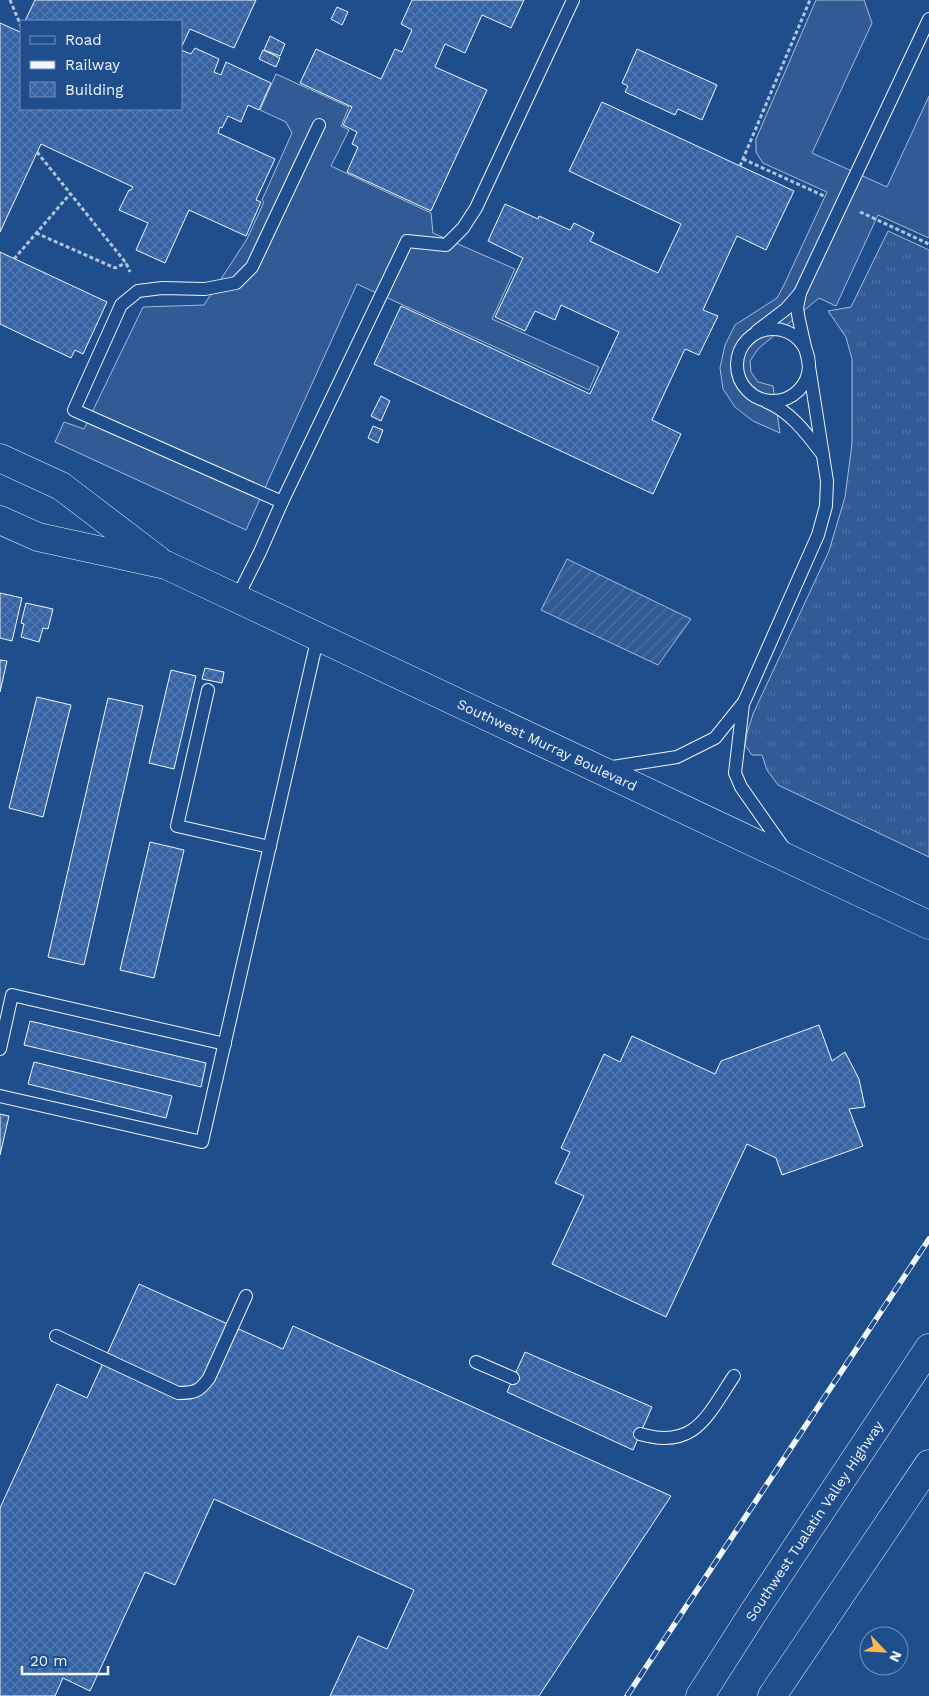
<svg xmlns="http://www.w3.org/2000/svg" width="929" height="1696" font-family="'Work Sans',sans-serif">
	<style>
		.grass { fill: url(#grass-tufts); stroke: #a8bbd7 }
		.built { fill: #305b95; stroke: #a8bbd7 }
		.garden { fill: url(#garden-furrows); stroke: #a8bbd7 }
		.building { fill: url(#building-cross-hatch); stroke: #f2f6ff }
		.lines { fill: none; stroke-linecap: round; stroke-linejoin: round }
		.lane-casing { stroke: #f2f6ff; stroke-width: 14 }
		.primary-casing { stroke: #f2f6ff; stroke-width: 29 }
		.path { stroke: #b3c4dc; stroke-width: 3; stroke-dasharray: 4 2.5; stroke-linecap: butt }
		.lane { stroke: #1f4e8c; stroke-width: 12 }
		.primary { stroke: #1f4e8c; stroke-width: 28 }
		.rail-casing { stroke: #f2f6ff; stroke-width: 5.5 }
		.rail { stroke: #1f4e8c; stroke-width: 4; stroke-dasharray: 11; stroke-linecap: butt }
		.labels { text-anchor: middle; stroke-width: 4; stroke-linejoin: round; paint-order: stroke }
		.street-label { font-size: 14px; fill: #f2f6ff; stroke: #1f4e8c }
	</style>
	<defs>
		<pattern id="grass-tufts" width="24" height="20" patternUnits="userSpaceOnUse" patternTransform="scale(1.25)"><rect width="24" height="20" fill="#305b95"/><path d="M3 7l-1-3M5 7V3M7 7l1-3M15 17l-1-3M17 17v-4M19 17l1-3" fill="none" stroke="#4e73a5"/></pattern>
		<pattern id="garden-furrows" width="10" height="10" patternUnits="userSpaceOnUse" patternTransform="scale(1.25)"><rect width="10" height="10" fill="#305b95"/><path d="M-1 1l2-2M0 10L10 0M9 11l2-2" fill="none" stroke="#4e73a5"/></pattern>
		<pattern id="building-cross-hatch" width="8" height="8" patternUnits="userSpaceOnUse" patternTransform="scale(1.25)"><rect width="8" height="8" fill="#3563a3"/><path d="M0 0l8 8M0 8l8-8" fill="none" stroke="#537ab1"/></pattern>
	</defs>
	<rect width="100%" height="100%" fill="#1f4e8c"/>
	<polygon class="grass" points="888,231 929,250 929,857 778,785 767,770 762,755 752,755 745,745 747,733 753,714 829,551 845,497 852,444 852,359 846,337 828,311 851,307"/>
	<g class="built">
		<polygon points="816,0 864,0 872,23 812,153 887,187 929,96 929,238 878,215 836,306 819,298 758,349 750,361 751,372 758,382 773,386 780,433 753,421 735,407 723,389 720,368 725,345 735,325 777,298 784,285 827,192 763,163 756,152 756,139"/>
		<polygon points="276,74 349,107 341,126 349,130 331,166 431,213 433,233 515,269 492,319 599,367 589,390 357,284 246,530 55,442 64,422 84,429 143,307 204,305 247,239 264,202 262,200 292,133 286,122 260,110"/>
	</g>
	<polygon class="garden" points="567,559 691,619 658,665 541,610"/>
	<g class="building">
		<polygon points="35,0 256,0 234,48 190,29 181,48 181,21 25,21"/>
		<polygon points="412,0 524,0 511,28 482,15 465,53 445,44 435,67 487,90 431,211 347,172 358,147 352,144 357,132 343,125 352,107 300,83 316,49 381,79 395,49 402,52 412,30 401,24"/>
		<polygon points="337,7 348,12 342,25 331,19"/>
		<polygon points="0,23 20,32 21,30 21,109 181,109 181,50 191,54 195,48 219,59 214,72 221,75 226,62 271,83 259,110 248,105 241,122 228,116 222,128 220,127 218,133 275,159 256,200 261,202 246,236 189,210 165,263 136,250 148,223 119,210 129,190 131,190 133,187 41,144 0,232"/>
		<polygon points="270,36 285,44 280,56 264,50"/>
		<polygon points="637,49 717,85 702,120 678,109 675,115 625,92 628,86 622,83"/>
		<polygon points="263,50 280,58 276,67 259,59"/>
		<polygon points="602,102 794,191 766,250 737,236 703,310 718,316 699,355 685,349 652,420 681,434 653,494 374,364 401,306 590,394 619,332 561,305 555,320 535,311 525,331 495,317 523,258 488,241 505,204 538,219 539,216 570,230 574,223 594,233 590,241 658,273 681,224 569,171"/>
		<polygon points="0,252 107,302 83,354 75,350 71,358 0,324"/>
		<polygon points="381,396 390,401 381,421 371,416"/>
		<polygon points="373,426 383,430 378,443 368,438"/>
		<polygon points="0,593 22,598 12,641 0,638"/>
		<polygon points="26,603 53,609 48,629 43,628 39,642 21,637 24,624 21,623"/>
		<polygon points="0,660 7,661 0,692"/>
		<polygon points="205,668 224,672 222,683 202,679"/>
		<polygon points="171,670 196,676 174,769 149,763"/>
		<polygon points="37,697 71,705 43,817 9,808"/>
		<polygon points="108,698 143,706 84,965 48,957"/>
		<polygon points="150,842 184,850 154,978 120,970"/>
		<polygon points="30,1021 206,1063 201,1087 24,1045"/>
		<polygon points="819,1025 832,1061 845,1052 859,1079 865,1107 849,1109 863,1146 782,1175 776,1158 747,1144 666,1317 552,1264 584,1196 555,1183 570,1152 561,1148 604,1054 620,1062 632,1036 715,1074 721,1061"/>
		<polygon points="34,1062 172,1096 166,1118 28,1084"/>
		<polygon points="0,1114 9,1116 0,1155"/>
		<polygon points="139,1284 283,1349 293,1326 671,1496 539,1696 330,1696 358,1636 387,1649 414,1590 214,1499 175,1585 145,1572 90,1691 63,1678 55,1696 0,1696 0,1508 57,1384 87,1398"/>
		<polygon points="525,1352 652,1407 633,1450 507,1392"/>
	</g>
	<g class="lines">
		<g class="lane-casing">
			<g id="lane">
				<circle cx="773" cy="365" r="36"/>
				<polyline points="757,331 786,309 800,293"/>
				<path d="M767 402C791 412 807 434 823 455"/>
				<polyline points="282,502 74,410 121,305 138,291 162,288 205,289 236,283 252,267 319,125"/>
				<polyline points="237,598 260,552 282,502 407,241 446,245 463,228 476,208 573,0"/>
				<polyline points="208,690 177,826 270,847"/>
				<polyline points="743,704 735,773 741,787 786,851"/>
				<polyline points="606,768 677,757 715,738 744,702 818,535 826,506 827,481 808,360 799,320 797,308 800,293 929,19"/>
				<polyline points="0,1049 12,995 225,1044"/>
				<polyline points="0,1096 202,1142 318,636"/>
				<path d="M56 1336 178 1393C194 1393 199 1392 209 1378L246 1296"/>
				<polyline points="476,1362 513,1378"/>
				<path d="M640 1434C695 1450 707 1416 734 1376"/>
			</g>
		</g>
		<g class="primary-casing">
			<g id="primary">
				<polyline points="0,458 61,486 158,560"/>
				<path id="s1" d="M0 520 38 537 166 565 929 925"/>
				<path id="s2" d="M700 1696 753 1613 929 1348"/>
				<polyline points="772,1696 929,1464"/>
			</g>
		</g>
		<g class="path">
			<polyline points="10,0 21,26"/>
			<polyline points="37,152 126,263 130,272"/>
			<polyline points="743,159 824,196"/>
			<polyline points="740,166 810,0"/>
			<polyline points="860,212 929,244"/>
			<polyline points="36,233 115,268 126,263"/>
			<polyline points="14,259 70,194"/>
		</g>
		<use href="#lane" class="lane"/>
		<use href="#primary" class="primary"/>
		<g class="rail-casing">
			<polyline id="rail" points="627,1696 929,1239"/>
		</g>
		<use href="#rail" class="rail"/>
	</g>
	<g class="labels">
		<g class="street-label">
			<text dy="5" stroke="none"><textPath href="#s1" startOffset="594">Southwest Murray Boulevard</textPath></text>
			<text dy="5" stroke="none"><textPath href="#s2" startOffset="209">Southwest Tualatin Valley Highway</textPath></text>
		</g>
	</g>
	<rect x="20" y="20" width="162" height="90" fill="#1f4e8c" stroke="#7391ba"/>
	<rect x="30" y="36" width="25" height="8" fill="#1f4e8c" stroke="#7391ba"/>
	<text x="65" y="45" font-size="15" fill="#f2f6ff">Road</text>
	<rect x="30" y="61" width="25" height="8" fill="#f2f6ff" stroke="#7391ba"/>
	<text x="65" y="70" font-size="15" fill="#f2f6ff">Railway</text>
	<rect x="30" y="82" width="25" height="15" fill="url(#building-cross-hatch)" stroke="#7391ba"/>
	<text x="65" y="95" font-size="15" fill="#f2f6ff">Building</text>
	<g transform="translate(884 1651) rotate(115)"><circle r="24" fill="#1f4e8c" stroke="#7391ba"/>
	<path d="M0-4L9 19L0 12L-9 19Z" fill="#ffb74d"/>
	<text y="-8" font-size="14" font-weight="bold" text-anchor="middle" fill="#f2f6ff">N</text>
	</g>
	<path d="M22 1666v8h86v-8" fill="none" stroke="#f2f6ff" stroke-width="2.5"/>
	<text x="30" y="1666" font-size="15" fill="#f2f6ff" stroke="#1f4e8c" stroke-width="4" paint-order="stroke">20 m</text>
</svg>
